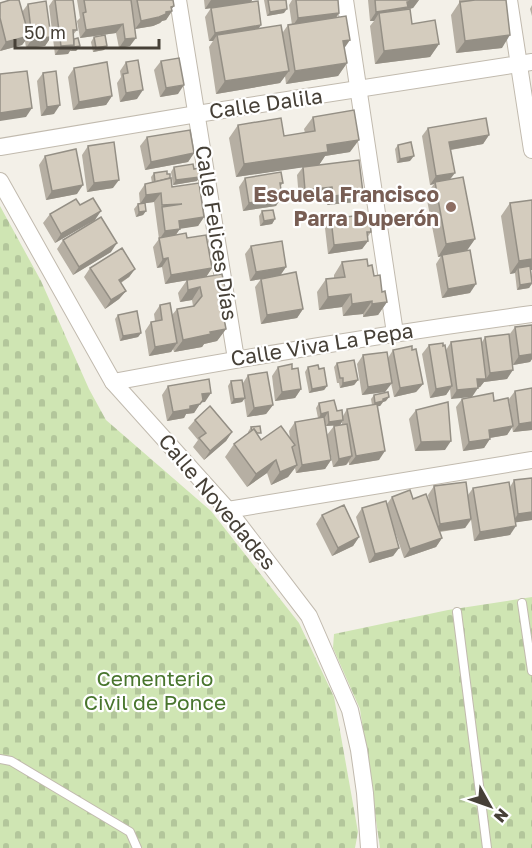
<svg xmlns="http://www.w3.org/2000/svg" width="532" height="848" font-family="'Golos Text',sans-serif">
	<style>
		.cemetery { fill: url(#cemetery-stones) }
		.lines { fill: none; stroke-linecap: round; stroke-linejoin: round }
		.service-casing { stroke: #c1baae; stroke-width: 10 }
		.minor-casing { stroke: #c1baae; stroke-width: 18 }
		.service { stroke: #fff; stroke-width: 8 }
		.minor { stroke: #fff; stroke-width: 16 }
		.wall { fill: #b6afa3 }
		.shaded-wall { fill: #948f85 }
		.building { fill: #d4ccbe; stroke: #948f85; stroke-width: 1.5 }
		.education-dot { fill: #8d6e63; stroke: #fff; stroke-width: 2 }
		.labels { text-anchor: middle; stroke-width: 4.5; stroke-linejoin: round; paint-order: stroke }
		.street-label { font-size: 21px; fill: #464037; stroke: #fff }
		.education-label { font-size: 21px; font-weight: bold; fill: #785e54; stroke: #fff; text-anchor: end }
		.park-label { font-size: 21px; fill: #48752d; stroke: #fff }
	</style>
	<defs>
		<pattern id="cemetery-stones" width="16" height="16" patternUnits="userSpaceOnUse" patternTransform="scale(1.5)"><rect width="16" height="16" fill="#cfe5b3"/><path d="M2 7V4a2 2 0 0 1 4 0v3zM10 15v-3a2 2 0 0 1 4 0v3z" fill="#b3c69b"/></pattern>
	</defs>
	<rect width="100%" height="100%" fill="#f3f0e8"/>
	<g class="cemetery">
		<polygon points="0,206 41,281 89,389 106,420 211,511 299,623 334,697 358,832 355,848 0,848"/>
		<polygon points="532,597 532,848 380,848 360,709 333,648 334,634 448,610"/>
	</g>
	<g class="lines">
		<g class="service-casing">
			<g id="service">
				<polyline points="522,603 532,671"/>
				<polyline points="457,612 487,848"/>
				<polyline points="0,759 11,761 130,832 137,848"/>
			</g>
		</g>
		<g class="minor-casing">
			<g id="minor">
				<polyline points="178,0 236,359"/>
				<polyline points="345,0 395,333"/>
				<polyline points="509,0 532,150"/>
				<polyline points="0,147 197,114 532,62"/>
				<polyline points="0,181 113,382 228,510 309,616 350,710 359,750 365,793 369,848"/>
				<path d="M113 382C252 356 392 333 532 314"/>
				<polyline points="228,510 532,460"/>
			</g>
		</g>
		<use href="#service" class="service"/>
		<use href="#minor" class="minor"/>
	</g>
	<g class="wall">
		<polygon points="53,0 73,0 77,30 73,35 74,39 80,46 76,51 70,51 70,50 68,54 55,55 49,6"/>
		<polygon points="77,0 173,0 174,6 171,9 172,11 166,20 162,21 160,23 153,26 135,29 130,46 119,48 116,33 80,38 77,21 80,18"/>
		<polygon points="204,0 252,0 251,2 205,9"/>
		<polygon points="264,0 286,0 284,13 267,16"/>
		<polygon points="292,0 338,0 339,13 336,18 344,48 347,63 338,76 286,84 285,76 280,83 216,94 209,47 213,41 209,41 205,17 211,8 259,28 283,32 288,25 292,25 289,5"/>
		<polygon points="368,0 419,0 413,8 410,9 412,24 439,44 430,57 375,64 370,26 374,21 370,21"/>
		<polygon points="459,0 506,0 502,48 456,53 451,15 459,3"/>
		<polygon points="0,3 22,12 28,4 51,37 45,46 26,48 25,41 22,45 0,51"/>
		<polygon points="532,5 532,16 530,9"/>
		<polygon points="94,37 107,46 104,50 93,52 91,42"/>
		<polygon points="161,61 178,94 160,97 154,70"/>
		<polygon points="126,62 137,99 120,102 117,83 121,77 120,71"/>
		<polygon points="74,68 112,96 106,105 73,110 68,77"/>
		<polygon points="43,73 54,114 41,116 37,81"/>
		<polygon points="313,117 350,152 325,156 319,165 363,193 356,202 327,205 326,196 299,199 297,175 303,167 236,177 229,138 238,125 284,136 305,133 304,129"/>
		<polygon points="428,128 489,135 483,144 451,150 450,180 475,239 466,251 470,293 442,298 436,264 441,256 438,257 426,195 434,184 430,185 422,136"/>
		<polygon points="147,137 194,153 188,162 145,170 140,146"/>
		<polygon points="398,145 410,161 397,163 395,149"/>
		<polygon points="88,146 113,188 87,192 82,155"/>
		<polygon points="45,156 77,194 46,200 39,165"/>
		<polygon points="174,167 197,181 173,185 171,172"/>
		<polygon points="154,173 167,174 172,187 204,217 198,226 180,228 176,235 187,238 212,268 206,277 165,284 162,267 157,268 153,247 159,239 154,202 145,203 146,211 143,215 136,217 134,209 138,204 140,204 139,193 145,184 152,183 151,177"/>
		<polygon points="245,178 283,183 280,187 276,206 243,211 239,187"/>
		<polygon points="510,203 531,270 532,278 532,284 529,288 517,290 515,273 510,274 501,216"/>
		<polygon points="80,205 95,220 111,252 73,275 57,249 63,240 94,220 55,243 43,223 50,214"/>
		<polygon points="262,211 275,219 272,224 260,226 259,216"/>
		<polygon points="331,219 371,232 367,238 368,241 362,249 328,254 325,228"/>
		<polygon points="251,246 286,267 280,275 303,309 297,318 261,324 255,287 261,279 250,281 245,254"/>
		<polygon points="342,262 368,266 387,302 378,315 363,317 363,314 343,316 342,307 319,310 317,292 326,279 334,278 334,275"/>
		<polygon points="90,268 135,269 129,277 121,283 126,291 119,299 105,309 84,277"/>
		<polygon points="187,280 223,298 223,311 226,329 217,341 204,344 202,347 174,352 173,349 171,352 149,356 145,331 151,322 155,321 154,314 160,305 172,315 177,309 193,306 192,300 180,302 178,293"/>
		<polygon points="118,315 141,333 138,337 120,341 115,319"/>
		<polygon points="532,325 532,359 530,362 513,365 507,379 484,382 480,387 451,399 450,389 446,395 430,398 422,354 429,345 446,350 451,342 482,342 485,337 509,335 515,327"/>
		<polygon points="393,350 423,384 416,392 394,397 391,383 385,392 362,395 357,364 363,355 388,358"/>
		<polygon points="337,363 358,380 354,385 340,388 339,383 337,383 334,367"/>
		<polygon points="278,367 292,369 301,389 295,398 275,401 272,376"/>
		<polygon points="308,367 319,369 327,386 324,390 309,393 305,372"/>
		<polygon points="248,375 273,405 266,414 247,417 244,398 242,402 231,404 228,386 231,381 243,383"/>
		<polygon points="168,386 205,402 201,402 194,413 186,414 184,418 167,421 162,395"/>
		<polygon points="515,391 532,430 513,432 512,427 507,435 490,438 484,448 463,451 456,407 462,399 494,401 511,413 509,399"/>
		<polygon points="374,395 386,401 383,402 380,406 377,406 379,460 349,465 349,462 346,465 333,467 327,435 334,426 342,425 342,422 340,425 326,426 331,460 325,469 296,473 295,468 288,477 271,485 267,473 247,487 225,457 234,444 248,433 248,432 251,427 261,440 290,438 289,431 295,422 318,418 316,408 319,403 337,411 343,416 347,409 372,405 371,399"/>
		<polygon points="416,410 445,450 415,451 409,419"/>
		<polygon points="195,420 232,432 226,441 204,460 193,447 198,440 188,428"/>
		<polygon points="514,480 532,520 515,522 510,535 474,541 471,520 465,528 440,532 442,538 436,547 404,558 394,529 399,548 393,556 369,563 356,517 362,508 387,504 392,497 429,501 428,495 434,486 468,495 473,488 510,487"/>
		<polygon points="322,515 359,537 353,546 332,556 316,524"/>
	</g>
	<g class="shaded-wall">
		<polygon points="211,0 252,0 251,2 205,9"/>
		<polygon points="419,0 413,8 379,13 374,21 370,21 376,12 407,2"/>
		<polygon points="174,6 170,11 172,11 166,20 162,21 160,23 153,26 135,29 141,21"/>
		<polygon points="287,9 284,13 267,16 270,12"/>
		<polygon points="339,13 333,22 292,27 298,18"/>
		<polygon points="123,24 116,33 80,38 86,30"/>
		<polygon points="261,25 255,34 217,35 213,41 209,41 215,33"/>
		<polygon points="510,35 502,48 456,53 465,41"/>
		<polygon points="29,36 22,45 0,51 6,42"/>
		<polygon points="51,37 45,46 26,48 32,39"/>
		<polygon points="136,38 130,46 119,48 125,39"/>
		<polygon points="350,40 341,53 343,41"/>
		<polygon points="439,44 430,57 375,64 384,51"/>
		<polygon points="74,45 68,54 55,55 61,46"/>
		<polygon points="80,46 76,51 70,51 74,47"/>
		<polygon points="107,46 104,50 93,52 96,48"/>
		<polygon points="347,63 338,76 286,84 295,71"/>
		<polygon points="289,71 280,83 216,94 225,81"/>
		<polygon points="184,85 178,94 160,97 166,88"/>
		<polygon points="143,90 137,99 120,102 126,93"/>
		<polygon points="112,96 106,105 73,110 79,102"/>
		<polygon points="60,105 54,114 41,116 47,107"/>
		<polygon points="32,108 26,117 0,121 0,113"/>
		<polygon points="489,135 483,144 443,151 449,142"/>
		<polygon points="359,140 350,152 325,156 319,165 236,177 244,164 327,145"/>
		<polygon points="194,153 188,162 145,170 151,162"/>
		<polygon points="414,156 410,161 397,163 400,159"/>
		<polygon points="455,173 448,182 435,182 434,184 430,185 436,176"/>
		<polygon points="200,177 197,181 173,185 176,180"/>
		<polygon points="119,180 113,188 87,192 94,183"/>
		<polygon points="83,185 77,194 46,200 52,191"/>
		<polygon points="332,187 326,196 299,199 305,190"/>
		<polygon points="161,193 154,202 140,204 146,195"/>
		<polygon points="363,193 356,202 327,205 333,196"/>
		<polygon points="282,197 276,206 243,211 249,203"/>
		<polygon points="101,211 95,220 55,243 61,234"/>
		<polygon points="146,211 143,215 136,217 139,212"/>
		<polygon points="204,217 198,226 173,230 179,221"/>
		<polygon points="275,219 272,224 260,226 264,221"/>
		<polygon points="180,229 174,237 159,240 165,231"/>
		<polygon points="475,239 466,252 438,257 446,244"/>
		<polygon points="368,241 362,249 328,254 334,245"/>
		<polygon points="117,243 111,252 73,275 79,267"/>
		<polygon points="168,258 162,267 157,268 163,259"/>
		<polygon points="532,259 532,270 519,272 518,268 515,273 510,274 519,261"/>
		<polygon points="286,267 280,276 250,281 256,272"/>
		<polygon points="212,268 206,277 165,284 171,275"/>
		<polygon points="135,269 129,277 112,288 119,280"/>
		<polygon points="532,283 529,288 517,290 520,285"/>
		<polygon points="476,284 470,293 442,298 448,289"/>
		<polygon points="200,287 192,300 180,302 188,290"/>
		<polygon points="126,291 119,299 105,309 111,300"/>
		<polygon points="351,294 342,307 319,310 328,297"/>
		<polygon points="372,301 363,314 343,316 352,304"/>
		<polygon points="387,302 378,315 363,317 372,304"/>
		<polygon points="303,309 297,318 261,324 267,315"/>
		<polygon points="226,329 217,341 204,344 202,347 174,352 183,340 210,332"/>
		<polygon points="141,333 138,337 120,341 123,336"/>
		<polygon points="177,343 171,352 149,356 155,347"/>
		<polygon points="532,354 532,359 530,362 513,365 519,356"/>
		<polygon points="513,370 507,379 484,382 480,387 471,388 477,379 486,379 490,373"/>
		<polygon points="358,380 354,385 340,388 343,383"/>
		<polygon points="392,383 385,392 362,395 368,387"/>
		<polygon points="423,384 416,392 394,397 400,388"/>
		<polygon points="327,386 324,390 309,393 312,389"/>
		<polygon points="452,386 446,395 430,398 436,389"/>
		<polygon points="478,388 472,397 451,399 457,390"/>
		<polygon points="301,389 295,398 275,401 282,392"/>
		<polygon points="211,393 205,402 196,403 202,394"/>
		<polygon points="389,397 386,401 383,402 380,406 372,407 375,403 383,399"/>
		<polygon points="245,398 242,402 231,404 234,399"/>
		<polygon points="200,404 194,413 186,414 184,418 167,421 173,412 190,406"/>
		<polygon points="273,405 266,414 247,417 254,408"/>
		<polygon points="328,412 325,417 318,419 321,414"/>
		<polygon points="343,420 340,425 326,426 329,422"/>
		<polygon points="532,422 532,430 513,432 519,424"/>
		<polygon points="513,426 507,435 483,439 489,430"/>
		<polygon points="232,432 226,441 204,460 210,451"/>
		<polygon points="490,439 484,448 463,451 469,442"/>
		<polygon points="451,441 445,450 415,451 421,442"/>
		<polygon points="385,451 379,460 349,465 356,456"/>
		<polygon points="352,456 346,465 333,467 339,459"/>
		<polygon points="276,460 267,473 247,487 256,474"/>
		<polygon points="331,460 325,469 296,473 302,465"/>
		<polygon points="297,465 288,477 271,485 280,472"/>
		<polygon points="532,512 532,520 512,523 518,514"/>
		<polygon points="471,519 465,528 433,532 440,524"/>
		<polygon points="516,526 510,535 474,541 480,532"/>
		<polygon points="359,537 353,546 332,556 338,548"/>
		<polygon points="442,538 436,547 404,558 410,549"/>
		<polygon points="399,548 393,556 369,563 375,554"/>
	</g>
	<g class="building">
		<polygon points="10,0 19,0 29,36 6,42 0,18 0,3"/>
		<polygon points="55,0 73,0 77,30 73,30 74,45 61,46"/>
		<polygon points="84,0 131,0 136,38 125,39 123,24 86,30 83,13 86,12"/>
		<polygon points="137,0 173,0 174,6 171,7 172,11 166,12 166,14 159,17 141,21"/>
		<polygon points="268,0 286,0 287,9 270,12"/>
		<polygon points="296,0 338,0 339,13 298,18"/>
		<polygon points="375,0 417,0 407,2 408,7 376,12"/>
		<polygon points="475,0 506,0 510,35 465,41 460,2"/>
		<polygon points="46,1 51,37 32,39 28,4"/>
		<polygon points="258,1 261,25 215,33 211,8"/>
		<polygon points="410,9 412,24 435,20 439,44 384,51 379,13"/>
		<polygon points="346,16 350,40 343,41 347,63 295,71 288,25"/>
		<polygon points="281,25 289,71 225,81 217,35"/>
		<polygon points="105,35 107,46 96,48 94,37"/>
		<polygon points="78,38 80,46 74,47 74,39"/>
		<polygon points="179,58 184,85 166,88 161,61"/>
		<polygon points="138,60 143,90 126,93 123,74 128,73 126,62"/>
		<polygon points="107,62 112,96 79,102 74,68"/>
		<polygon points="27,71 32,108 0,113 0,74"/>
		<polygon points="56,71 60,105 47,107 43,73"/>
		<polygon points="354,110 359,140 327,145 328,152 244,164 238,125 281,118 284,136 315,131 313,117"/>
		<polygon points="486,118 489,135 449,142 455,173 436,176 428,128"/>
		<polygon points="190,130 194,153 151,162 147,137"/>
		<polygon points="114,142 119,180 94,183 88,146"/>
		<polygon points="411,142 414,156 400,159 398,145"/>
		<polygon points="76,149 83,185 52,191 45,156"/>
		<polygon points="359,160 363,193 333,196 332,187 305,190 303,167"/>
		<polygon points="193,164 194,169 199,168 200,177 176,180 174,167"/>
		<polygon points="167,171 167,174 170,174 170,178 155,182 154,173"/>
		<polygon points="281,172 283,183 280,183 282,197 249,203 245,178"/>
		<polygon points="463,177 475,239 446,244 435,182"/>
		<polygon points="171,178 172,187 199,183 204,217 179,221 180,229 165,231 162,207 182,204 162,205 161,193 146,195 145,184"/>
		<polygon points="93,198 101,211 61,234 50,214 76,199 80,205"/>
		<polygon points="532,200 532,259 519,261 510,203"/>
		<polygon points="145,203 146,211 139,212 138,204"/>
		<polygon points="273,210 275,219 264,221 262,211"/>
		<polygon points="369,214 371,232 367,232 368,241 334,245 331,219"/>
		<polygon points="101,217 117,243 79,267 63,240"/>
		<polygon points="186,233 187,238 206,235 212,268 171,275 168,258 163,259 159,238"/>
		<polygon points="282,241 286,267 256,272 251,246"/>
		<polygon points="122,248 135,269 119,280 126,291 111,300 90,268"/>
		<polygon points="470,250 476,284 448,289 442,255"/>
		<polygon points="367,259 368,266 372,265 374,276 380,275 382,292 385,291 387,302 372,304 372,301 352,304 351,294 328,297 326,279 345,277 342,262"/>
		<polygon points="530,266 532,283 520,285 518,268"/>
		<polygon points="296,272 303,309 267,315 261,279"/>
		<polygon points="222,274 226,293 222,294 225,308 222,308 226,329 210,332 211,334 183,340 177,309 194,306 202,296 200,287 188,290 187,280"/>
		<polygon points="170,303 177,343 155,347 151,322 162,320 160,305"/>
		<polygon points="137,311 141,333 123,336 118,315"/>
		<polygon points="532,325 532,354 519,356 515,327"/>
		<polygon points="509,334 513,370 490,373 485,337"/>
		<polygon points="481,338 486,379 477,379 478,388 457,390 451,342"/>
		<polygon points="443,343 443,346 445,345 452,386 436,389 429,345"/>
		<polygon points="412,346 412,350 416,349 423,384 400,388 393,350"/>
		<polygon points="387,352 392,383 368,387 363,355"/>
		<polygon points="354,360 358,380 343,383 343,378 340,378 337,363"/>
		<polygon points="292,364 292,369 298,368 301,389 282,392 278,367"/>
		<polygon points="318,365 319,369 324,368 327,386 312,389 308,367"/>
		<polygon points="267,372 273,405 254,408 248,375"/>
		<polygon points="209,379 211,393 202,394 203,400 200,404 190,406 190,409 173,412 168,386"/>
		<polygon points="242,380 245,398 234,399 231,381"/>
		<polygon points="532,388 532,422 519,424 515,391"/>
		<polygon points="388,392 389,397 383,399 383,401 375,403 374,395"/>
		<polygon points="493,393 494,401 508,398 513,426 489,430 490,439 469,442 462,399"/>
		<polygon points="334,400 337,411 342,410 343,420 329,422 328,412 321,414 319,403"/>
		<polygon points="448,402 451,441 421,442 416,410"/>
		<polygon points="377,404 385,451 356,456 347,409"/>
		<polygon points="210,406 232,432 210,451 199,438 206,433 195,420"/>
		<polygon points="324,417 331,460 302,465 295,422"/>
		<polygon points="347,424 352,456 339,459 334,426"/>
		<polygon points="260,426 261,433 257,433 254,429 252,431 251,427"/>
		<polygon points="281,426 295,445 292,447 297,465 280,472 276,460 256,474 234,444 254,429 261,440"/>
		<polygon points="532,478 532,512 518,514 514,480"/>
		<polygon points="466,482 471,519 440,524 434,486"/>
		<polygon points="509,482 516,526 480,532 473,488"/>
		<polygon points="410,490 413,499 426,494 442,538 410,549 392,497"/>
		<polygon points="386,501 399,548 375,554 362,508"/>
		<polygon points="344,505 359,537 338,548 322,515"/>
	</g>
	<circle class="education-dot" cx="451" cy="207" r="6"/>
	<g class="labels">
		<g class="street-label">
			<text transform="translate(266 104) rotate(-8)" y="7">Calle Dalila</text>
			<text transform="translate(216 233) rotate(81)" y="7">Calle Felices Días</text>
			<text transform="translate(322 345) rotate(-9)" y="7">Calle Viva La Pepa</text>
			<text transform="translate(217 502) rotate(50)" y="7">Calle Novedades</text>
		</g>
		<g class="education-label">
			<text x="439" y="202">Escuela Francisco<tspan x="439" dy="24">Parra Duperón</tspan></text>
		</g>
		<g class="park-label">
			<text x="155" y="686">Cementerio<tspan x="155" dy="24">Civil de Ponce</tspan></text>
		</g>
	</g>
	<g transform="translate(490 806) rotate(130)" stroke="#ffffff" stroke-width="4.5" paint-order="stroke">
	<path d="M0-4.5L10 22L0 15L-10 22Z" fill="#464037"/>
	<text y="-9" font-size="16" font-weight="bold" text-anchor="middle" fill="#464037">N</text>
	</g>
	<path d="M15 39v9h144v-9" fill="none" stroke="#464037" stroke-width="3"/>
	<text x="24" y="39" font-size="18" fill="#464037" stroke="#ffffff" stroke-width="4.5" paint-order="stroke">50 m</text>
</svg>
